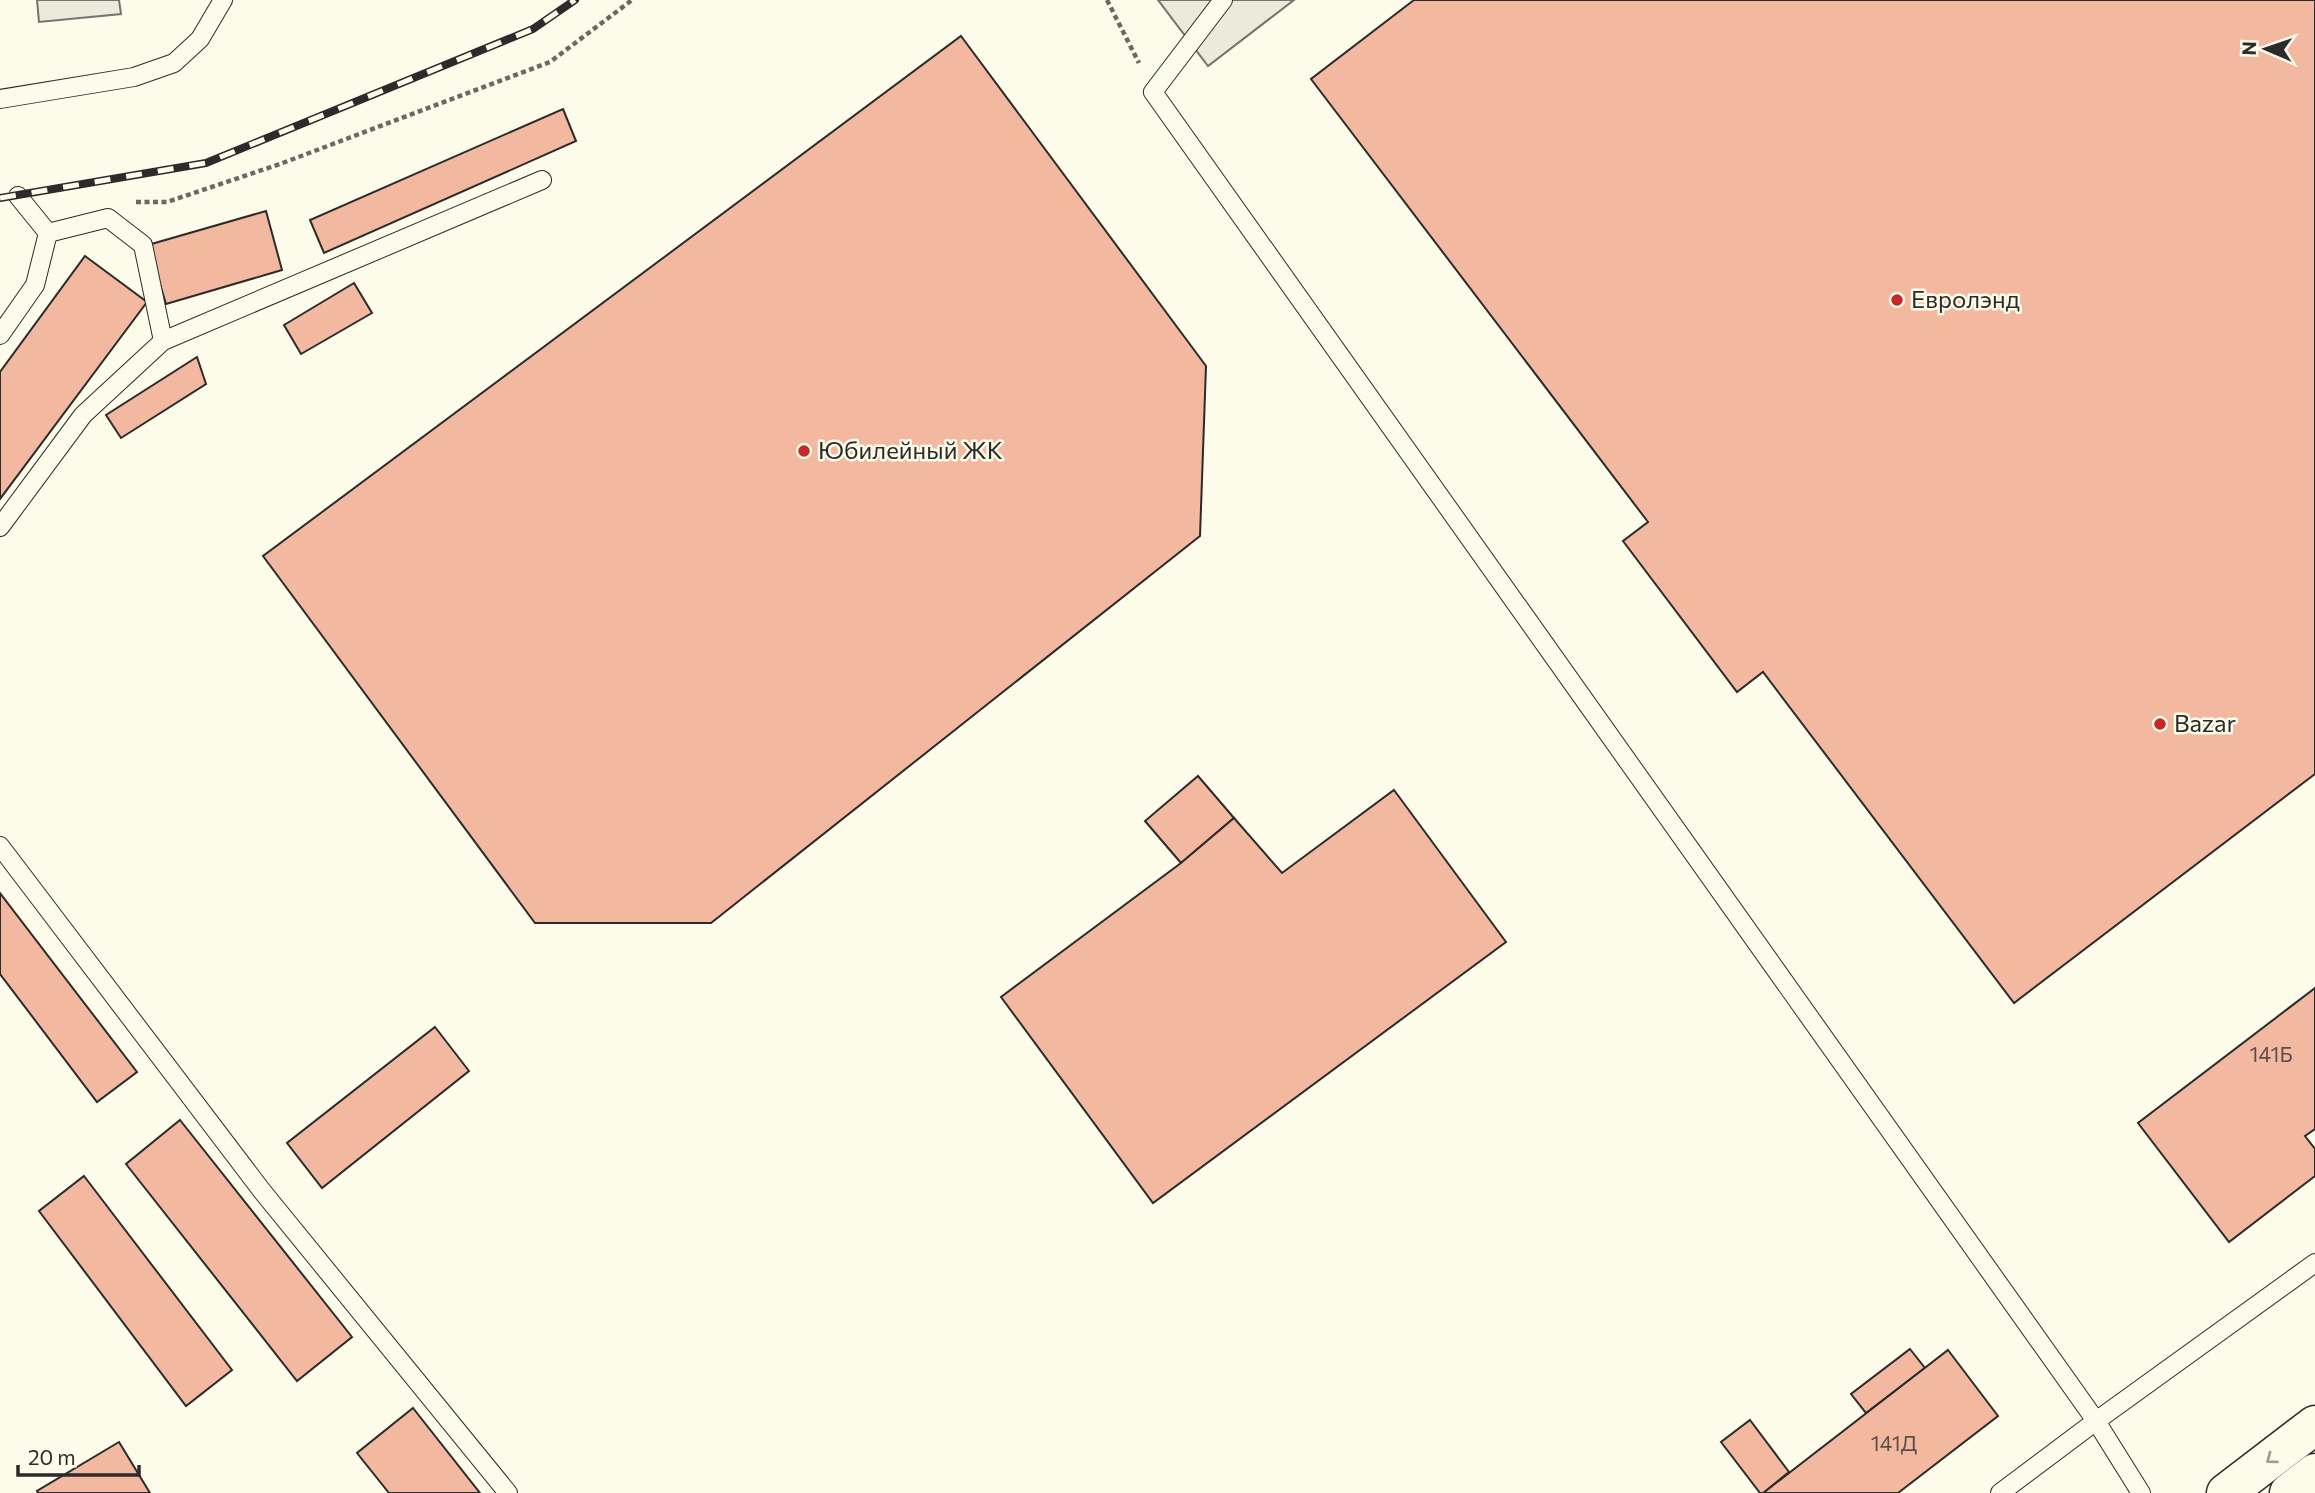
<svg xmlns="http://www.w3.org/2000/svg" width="2315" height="1493" font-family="Commissioner,sans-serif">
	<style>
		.parking { fill: #eceadb; stroke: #74746e; stroke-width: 2 }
		.building { fill: #f2b8a0; stroke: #2b2b2b; stroke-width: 2 }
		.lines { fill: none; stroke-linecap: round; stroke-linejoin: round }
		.service-casing { stroke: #2b2b2b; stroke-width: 20 }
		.primary-casing { stroke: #2b2b2b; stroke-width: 41 }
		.path { stroke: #6a6964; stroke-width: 4.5; stroke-dasharray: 5 3.5; stroke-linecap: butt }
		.service { stroke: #fdfbea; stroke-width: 18 }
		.primary { stroke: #fdfbea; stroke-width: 38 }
		.rail-casing { stroke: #2b2b2b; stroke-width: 8 }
		.rail { stroke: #fdfbea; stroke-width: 5; stroke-dasharray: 16; stroke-linecap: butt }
		.oneway { stroke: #9e9d94 }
		.poi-dot { fill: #c62828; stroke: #fdfbea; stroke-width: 2.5 }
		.labels { text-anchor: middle; stroke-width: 5; stroke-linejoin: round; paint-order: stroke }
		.number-label { font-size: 21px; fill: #5d4e48 }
		.poi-label { font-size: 24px; fill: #2b2b2b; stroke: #fdfbea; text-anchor: start }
	</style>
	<rect width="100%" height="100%" fill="#fdfbea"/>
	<g class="parking">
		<polygon points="37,0 119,0 121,14 39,22"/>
		<polygon points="1158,0 1294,0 1208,66"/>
	</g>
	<g class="building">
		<polygon points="1414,0 2315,0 2315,774 2014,1003 1763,672 1737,692 1623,541 1648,522 1311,79"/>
		<polygon points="961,36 1206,366 1200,536 711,923 535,923 263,556"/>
		<polygon points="563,109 576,141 324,253 310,220"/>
		<polygon points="266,211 282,270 166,304 148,245"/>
		<polygon points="85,256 147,302 0,499 0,372"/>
		<polygon points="354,283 372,313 301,354 284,325"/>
		<polygon points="197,357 206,384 121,438 106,415"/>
		<polygon points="1198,776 1234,818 1181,863 1145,821"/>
		<polygon points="1394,790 1506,942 1153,1203 1001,997 1181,863 1234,818 1282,873"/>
		<polygon points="0,893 137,1072 97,1102 0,974"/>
		<polygon points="2315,988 2315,1129 2305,1136 2315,1149 2315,1176 2229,1242 2138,1123"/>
		<polygon points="435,1027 469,1071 322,1188 287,1143"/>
		<polygon points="180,1120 352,1337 297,1381 126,1164"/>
		<polygon points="84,1176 232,1370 186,1406 39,1211"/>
		<polygon points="1910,1349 1925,1368 1866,1413 1851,1394"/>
		<polygon points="1948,1350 1998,1416 1898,1493 1763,1493"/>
		<polygon points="413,1408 480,1493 389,1493 357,1453"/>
		<polygon points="1750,1420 1789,1472 1763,1493 1760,1493 1721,1442"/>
		<polygon points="119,1442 150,1493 38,1493 37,1491"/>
	</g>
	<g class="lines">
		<g class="service-casing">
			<g id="service">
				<polyline points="1223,0 1153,92 2096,1421 2000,1493"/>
				<polyline points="0,99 134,77 174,63 200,39 223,0"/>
				<polyline points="48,233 108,218 143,245 163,341"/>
				<polyline points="0,335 35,285 48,233 18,196"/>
				<polyline points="0,527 83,415 163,341 542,180"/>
				<polyline points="0,846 262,1191 508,1493"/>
				<polyline points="2141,1493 2096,1421 2315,1263"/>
			</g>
		</g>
		<g class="primary-casing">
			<g id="primary">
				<polyline points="2226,1493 2315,1425"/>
				<polyline points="2289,1493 2315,1473"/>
			</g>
		</g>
		<g class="path">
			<polyline points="1107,0 1139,63"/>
			<polyline points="136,202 167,202 280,164 550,62 632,0"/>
		</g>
		<use href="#service" class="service"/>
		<use href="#primary" class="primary"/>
		<g class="rail-casing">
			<polyline id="rail" points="0,198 206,163 533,29 575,0"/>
		</g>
		<use href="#rail" class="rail"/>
	</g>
	<defs><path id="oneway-chevron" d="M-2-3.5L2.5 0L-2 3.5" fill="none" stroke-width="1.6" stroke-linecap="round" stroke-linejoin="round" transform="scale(1.75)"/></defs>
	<use class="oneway" href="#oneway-chevron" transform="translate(2271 1459) rotate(143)"/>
	<g class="poi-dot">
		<circle cx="1897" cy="300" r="7"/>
		<circle cx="804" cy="451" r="7"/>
		<circle cx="2160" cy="724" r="7"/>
	</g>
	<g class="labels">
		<g class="number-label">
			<text x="2271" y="1062">141Б</text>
			<text x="1894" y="1451">141Д</text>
		</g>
		<g class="poi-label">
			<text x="1911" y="308">Евролэнд</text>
			<text x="818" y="459">Юбилейный ЖК</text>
			<text x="2174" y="732">Bazar</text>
		</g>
	</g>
	<g transform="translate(2266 49) rotate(272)" stroke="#fdfbea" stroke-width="5" paint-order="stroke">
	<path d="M0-5L12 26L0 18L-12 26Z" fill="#2b2b2b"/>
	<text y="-10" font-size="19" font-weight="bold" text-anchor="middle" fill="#2b2b2b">N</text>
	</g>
	<path d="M18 1465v10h121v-10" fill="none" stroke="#2b2b2b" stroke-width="3.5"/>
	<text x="28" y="1465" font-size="21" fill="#2b2b2b" stroke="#fdfbea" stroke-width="5" paint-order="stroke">20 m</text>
</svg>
